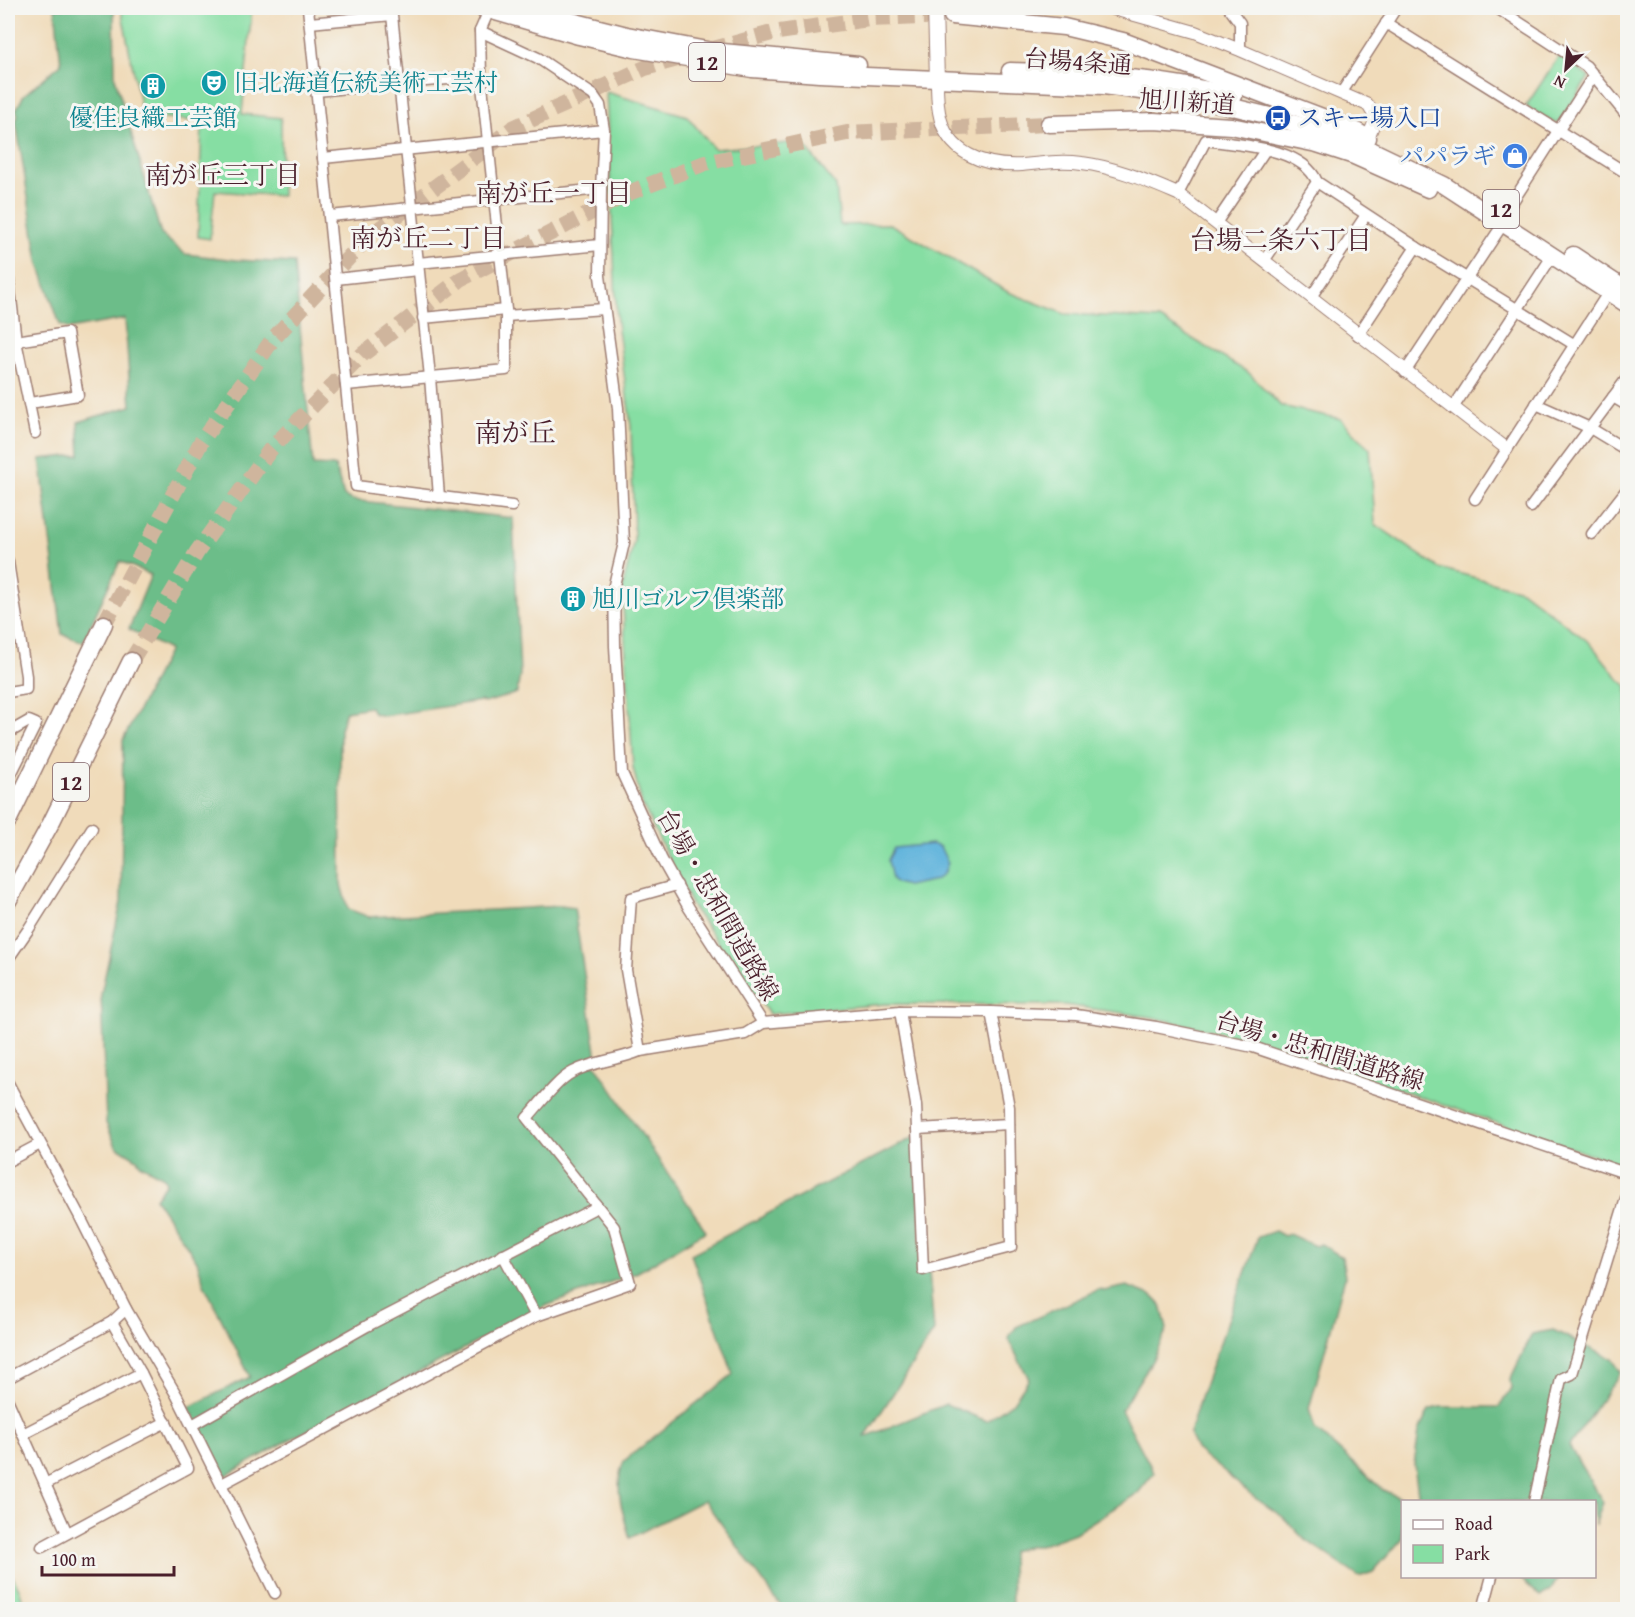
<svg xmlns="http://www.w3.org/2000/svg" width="1635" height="1617" font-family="'Gentium Book Plus','Noto Serif JP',serif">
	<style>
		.green { fill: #86dea3; stroke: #687e67; stroke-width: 1.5 }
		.forest { fill: #6cbd89; stroke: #5b6e5a; stroke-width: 1.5 }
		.water { fill: #60b4dc; stroke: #556a84; stroke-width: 1.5 }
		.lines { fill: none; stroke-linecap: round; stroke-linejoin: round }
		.trunk-tunnel { stroke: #cfb59d; stroke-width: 16; stroke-dasharray: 16 8; stroke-linecap: butt }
		.minor-casing { stroke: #9d7d72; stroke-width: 13 }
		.tertiary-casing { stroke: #9d7d72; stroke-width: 14 }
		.secondary-casing { stroke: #9d7d72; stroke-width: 16 }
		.trunk-casing { stroke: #9d7d72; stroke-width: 19 }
		.minor { stroke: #fff; stroke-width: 10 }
		.tertiary { stroke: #fff; stroke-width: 12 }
		.secondary { stroke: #fff; stroke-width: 14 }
		.trunk { stroke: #fff; stroke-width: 16 }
		.labels { text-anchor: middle; stroke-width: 6; stroke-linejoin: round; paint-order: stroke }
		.shield { fill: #f6f6f2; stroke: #7e6067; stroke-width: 1.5 }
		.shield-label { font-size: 22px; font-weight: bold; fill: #4a1f2b }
		.street-label { font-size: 24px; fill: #4a1f2b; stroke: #f6f6f2 }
		.culture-label { font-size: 24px; fill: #0d838f; stroke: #f6f6f2; text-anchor: start }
		.transit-label { font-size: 24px; fill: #164399; stroke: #f6f6f2; text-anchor: start }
		.shop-label { font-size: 24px; fill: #366cbe; stroke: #f6f6f2; text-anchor: end }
		.neighbourhood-label { font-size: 26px; fill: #4a1f2b; stroke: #f6f6f2 }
		.quarter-label { font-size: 27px; fill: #4a1f2b; stroke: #f6f6f2 }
	</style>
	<rect width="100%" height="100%" fill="#f6f6f2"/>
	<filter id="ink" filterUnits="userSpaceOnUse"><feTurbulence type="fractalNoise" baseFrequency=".0167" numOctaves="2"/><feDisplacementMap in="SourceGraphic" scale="12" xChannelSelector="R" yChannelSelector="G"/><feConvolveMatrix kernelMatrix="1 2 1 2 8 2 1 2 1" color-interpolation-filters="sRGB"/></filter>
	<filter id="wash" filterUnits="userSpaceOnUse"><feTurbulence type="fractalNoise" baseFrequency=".008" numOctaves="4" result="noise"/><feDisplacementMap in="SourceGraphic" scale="24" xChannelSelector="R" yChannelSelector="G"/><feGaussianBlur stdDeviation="1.35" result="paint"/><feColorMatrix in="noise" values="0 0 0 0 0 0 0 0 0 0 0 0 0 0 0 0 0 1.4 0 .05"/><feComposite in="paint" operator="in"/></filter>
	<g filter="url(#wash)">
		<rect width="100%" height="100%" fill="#f0dbba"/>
		<g class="green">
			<polygon points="121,8 252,8 242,114 281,118 282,196 215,191 210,239 198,237 202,122 142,115"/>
			<polygon points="1559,56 1589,77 1559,123 1554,123 1526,106"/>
			<polygon points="606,92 687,116 714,149 802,142 836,186 840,225 890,224 1008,292 1065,314 1160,319 1249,373 1281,406 1341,419 1370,449 1375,524 1439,568 1521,590 1590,643 1619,679 1627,686 1627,1167 1247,1038 1151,1017 1065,1005 885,1004 769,1014 692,906 642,804 633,768 622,589 634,541 631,426 617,322"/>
			<path d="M8 1570C16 1581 24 1595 23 1609H8Z"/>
		</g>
		<g class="forest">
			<polygon points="55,8 114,8 115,78 161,234 185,254 237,260 294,263 313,465 335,466 344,496 352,500 513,518 520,674 517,693 485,703 481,701 383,716 373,713 370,707 346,711 340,729 341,885 348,909 369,917 561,906 574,908 597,1058 593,1061 706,1231 638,1272 548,1305 287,1441 224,1477 189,1407 250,1377 204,1284 197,1261 155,1198 166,1183 164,1177 141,1165 137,1159 116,1146 106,1123 101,994 121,902 123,740 169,650 129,629 151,575 120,561 83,642 62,634 40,459 80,455 78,422 131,406 125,319 69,329 60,325 38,261 16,121 18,115 16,110 24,95 61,64"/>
			<path d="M918 1135 920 1239 929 1272 934 1331 865 1437 946 1404 986 1421 1013 1402 1029 1379 1008 1339 1016 1327 1100 1289 1104 1291 1127 1286 1152 1296 1161 1305 1167 1329 1152 1361 1121 1410 1154 1473 1138 1493 1075 1533 1039 1546H1030L1011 1551 1012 1609H783L704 1500 630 1538C623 1515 613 1484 624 1461L733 1374 691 1254Z"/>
			<polygon points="1275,1231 1284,1236 1289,1234 1315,1246 1321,1244 1342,1257 1345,1277 1309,1409 1315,1429 1383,1490 1407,1501 1402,1502 1402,1539 1373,1572 1359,1577 1303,1538 1283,1517 1258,1500 1196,1449 1189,1434 1200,1398 1258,1237"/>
			<polygon points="1553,1330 1612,1359 1621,1372 1569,1446 1603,1502 1595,1525 1594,1502 1417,1501 1418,1493 1414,1465 1419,1431 1429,1410 1440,1407 1499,1407 1511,1388 1510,1380 1532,1334"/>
			<polygon points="1519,1577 1558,1577 1551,1590 1541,1597"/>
		</g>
		<polygon class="water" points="932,844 940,847 948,863 944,873 936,880 907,886 896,883 892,879 888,860 894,848"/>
	</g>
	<g filter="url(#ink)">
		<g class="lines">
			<g class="trunk-tunnel">
				<polyline points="710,50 772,33 869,19 952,16"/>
				<polyline points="104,624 201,442 273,339 366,239 513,128 645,68 685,57"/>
				<polyline points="131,661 197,552 270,450 363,354 461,279 631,192 705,163 847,133 1049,124"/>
			</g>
			<g class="minor-casing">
				<g id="minor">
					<polyline points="308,8 356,486 512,506"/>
					<polyline points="1229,8 1240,23 1240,50"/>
					<polyline points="1497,8 1586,66 1628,117"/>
					<polyline points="310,23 392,15 430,377 439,497"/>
					<polyline points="1386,23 1628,174"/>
					<polyline points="480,31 538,58 593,95 600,105 604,130 601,189 600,276 618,408 624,543 614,585 615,646 622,773 662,860 689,908 763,1023"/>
					<polyline points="316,91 481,76"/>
					<polyline points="1342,92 1396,8"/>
					<polyline points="323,158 604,130"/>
					<polyline points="1317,182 1416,247 1575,345"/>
					<path d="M1178 194 1206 140C1238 145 1303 147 1317 182L1264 261"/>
					<polyline points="330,216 601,189"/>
					<polyline points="1216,223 1266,149"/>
					<polyline points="418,263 600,245"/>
					<polyline points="8,273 16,341 35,433"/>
					<polyline points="336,279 418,270"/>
					<polyline points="1311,297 1366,215"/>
					<polyline points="506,316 604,309"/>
					<polyline points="423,318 506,310"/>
					<polyline points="1358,335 1416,247"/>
					<polyline points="16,341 67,333 78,395 30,403"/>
					<polyline points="1405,372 1499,230 1506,212 1594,75"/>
					<polyline points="346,385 506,370 506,310 481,76 480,31 490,8"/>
					<polyline points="1613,397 1628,406"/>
					<polyline points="1536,404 1590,428 1628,451"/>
					<polyline points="1453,408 1549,261"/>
					<polyline points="1475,499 1608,293"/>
					<polyline points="1531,507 1628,377"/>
					<polyline points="1592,534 1628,488"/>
					<polyline points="8,562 26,676 26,689 8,692"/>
					<polyline points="8,733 29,721 36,724 8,780"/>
					<polyline points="8,959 28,930 92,828"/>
					<polyline points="900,1011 916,1105 923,1270 1011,1247 1009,1107 991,1012"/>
					<polyline points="640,1051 626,970 631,898 677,885"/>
					<polyline points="8,1083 80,1217 126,1309 177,1396 275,1593"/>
					<polyline points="917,1129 1009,1124"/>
					<polyline points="8,1161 40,1144"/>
					<polyline points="503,1255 536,1316"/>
					<polyline points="8,1378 112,1322 126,1309"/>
					<polyline points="8,1401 67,1533"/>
					<polyline points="192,1425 367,1326 597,1207"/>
					<polyline points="23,1434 141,1373"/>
					<polyline points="45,1484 166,1422"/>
					<path d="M222 1484 536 1316 630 1283 614 1227 527 1118C539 1105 557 1080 573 1072 594 1061 619 1060 640 1051L745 1034 763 1023 900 1011 991 1012 1076 1015 1156 1027 1253 1047 1628 1174"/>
					<polyline points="1534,1502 1561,1379 1572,1374 1628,1192"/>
					<polyline points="42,1547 188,1468 141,1373 112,1322"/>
					<polyline points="1483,1610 1492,1576"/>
				</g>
			</g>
			<g class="tertiary-casing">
				<g id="tertiary">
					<polyline points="1110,8 1195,32 1240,50 1368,105 1376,118 1368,138"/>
					<path d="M937 80C937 90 937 101 939 112 946 154 985 167 1022 165 1042 163 1062 160 1082 163 1115 167 1147 181 1178 194L1507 449"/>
				</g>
			</g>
			<g class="secondary-casing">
				<polyline id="secondary" points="935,8 937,80"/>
			</g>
			<g class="trunk-casing">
				<g id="trunk">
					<polyline points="482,8 579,36 634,49 752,69 819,74 1104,86 1200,99 1278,118 1363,146 1444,185 1628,305"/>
					<polyline points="520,8 627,35 712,51 858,65"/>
					<polyline points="952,16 1064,27 1123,41 1351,128 1368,138"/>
					<path d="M1010 71C1086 73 1161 77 1234 96"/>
					<polyline points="1049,124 1154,121 1231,126 1317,144 1354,156 1428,189"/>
					<polyline points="1573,255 1628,291"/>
					<polyline points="8,821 104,624"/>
					<polyline points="8,901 51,823 131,661"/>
				</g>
			</g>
			<use href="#minor" class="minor"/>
			<use href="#tertiary" class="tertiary"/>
			<use href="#secondary" class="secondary"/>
			<use href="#trunk" class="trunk"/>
		</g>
	</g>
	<defs>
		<g id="theatre-disc" transform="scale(1.35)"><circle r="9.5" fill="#0f9aa8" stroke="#f6f6f2"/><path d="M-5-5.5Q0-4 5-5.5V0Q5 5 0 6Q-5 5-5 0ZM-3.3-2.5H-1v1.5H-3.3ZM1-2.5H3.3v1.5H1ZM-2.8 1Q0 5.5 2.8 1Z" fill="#fff"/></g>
		<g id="building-disc" transform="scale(1.35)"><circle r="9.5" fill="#0f9aa8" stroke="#f6f6f2"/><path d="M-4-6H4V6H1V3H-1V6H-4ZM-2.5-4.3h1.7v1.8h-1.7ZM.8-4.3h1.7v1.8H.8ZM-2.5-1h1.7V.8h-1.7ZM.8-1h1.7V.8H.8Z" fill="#fff"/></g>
		<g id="bus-disc" transform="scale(1.35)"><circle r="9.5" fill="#1a4fb4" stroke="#f6f6f2"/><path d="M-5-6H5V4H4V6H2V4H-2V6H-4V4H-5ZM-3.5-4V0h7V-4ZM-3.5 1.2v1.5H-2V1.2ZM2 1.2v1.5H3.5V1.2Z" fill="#fff"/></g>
		<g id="shop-disc" transform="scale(1.35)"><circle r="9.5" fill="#3f7fe0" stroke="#f6f6f2"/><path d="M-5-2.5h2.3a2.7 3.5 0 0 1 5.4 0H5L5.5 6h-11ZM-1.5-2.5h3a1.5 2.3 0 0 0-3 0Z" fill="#fff"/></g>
	</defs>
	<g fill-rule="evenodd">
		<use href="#theatre-disc" x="214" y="83"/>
		<use href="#building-disc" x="153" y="86"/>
		<use href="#bus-disc" x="1278" y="118"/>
		<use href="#shop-disc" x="1515" y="156"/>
		<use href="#building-disc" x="573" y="599"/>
	</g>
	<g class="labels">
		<g class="shield">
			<rect x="689" y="43" width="36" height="38" rx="4.5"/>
			<rect x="1483" y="190" width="36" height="38" rx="4.5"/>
			<rect x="53" y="763" width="36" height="38" rx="4.5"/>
		</g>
		<g class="shield-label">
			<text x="707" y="70">12</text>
			<text x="1501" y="217">12</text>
			<text x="71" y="790">12</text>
		</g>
		<g class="street-label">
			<text transform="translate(1078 62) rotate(4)" y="8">台場4条通</text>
			<text transform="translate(1187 102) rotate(4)" y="8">旭川新道</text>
			<text transform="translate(718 905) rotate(60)" y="8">台場・忠和間道路線</text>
			<text transform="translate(1320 1051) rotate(17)" y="8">台場・忠和間道路線</text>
		</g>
		<g class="culture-label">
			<text x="234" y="91">旧北海道伝統美術工芸村</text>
			<text x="153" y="126" text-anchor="middle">優佳良織工芸館</text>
			<text x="592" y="607">旭川ゴルフ倶楽部</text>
		</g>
		<g class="transit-label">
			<text x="1298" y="126">スキー場入口</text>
		</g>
		<g class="shop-label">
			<text x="1496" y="164">パパラギ</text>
		</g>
		<g class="neighbourhood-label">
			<text x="223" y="184">南が丘三丁目</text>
			<text x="554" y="202">南が丘一丁目</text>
			<text x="428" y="247">南が丘二丁目</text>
			<text x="1281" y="249">台場二条六丁目</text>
		</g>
		<g class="quarter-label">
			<text x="515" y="442">南が丘</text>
		</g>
	</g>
	<rect width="1635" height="1617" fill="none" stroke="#f6f6f2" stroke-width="30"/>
	<rect x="1401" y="1500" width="195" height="78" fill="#f6f6f2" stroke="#b1a0a2" stroke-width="1.5"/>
	<rect x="1413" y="1520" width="30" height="9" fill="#ffffff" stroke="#b1a0a2" stroke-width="1.5"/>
	<text x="1455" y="1530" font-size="18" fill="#4a1f2b">Road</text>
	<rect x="1413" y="1545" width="30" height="18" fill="#86dea3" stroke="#b1a0a2" stroke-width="1.5"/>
	<text x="1455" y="1560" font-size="18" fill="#4a1f2b">Park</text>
	<g transform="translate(1566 69) rotate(206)" stroke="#f6f6f2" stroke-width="4.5" paint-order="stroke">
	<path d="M0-4.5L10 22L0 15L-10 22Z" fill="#4a1f2b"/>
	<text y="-9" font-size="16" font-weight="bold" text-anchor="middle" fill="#4a1f2b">N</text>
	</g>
	<path d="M42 1566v9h132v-9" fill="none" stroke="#4a1f2b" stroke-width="3"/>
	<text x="51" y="1566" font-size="18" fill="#4a1f2b" stroke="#f6f6f2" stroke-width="4.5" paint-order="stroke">100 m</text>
</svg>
